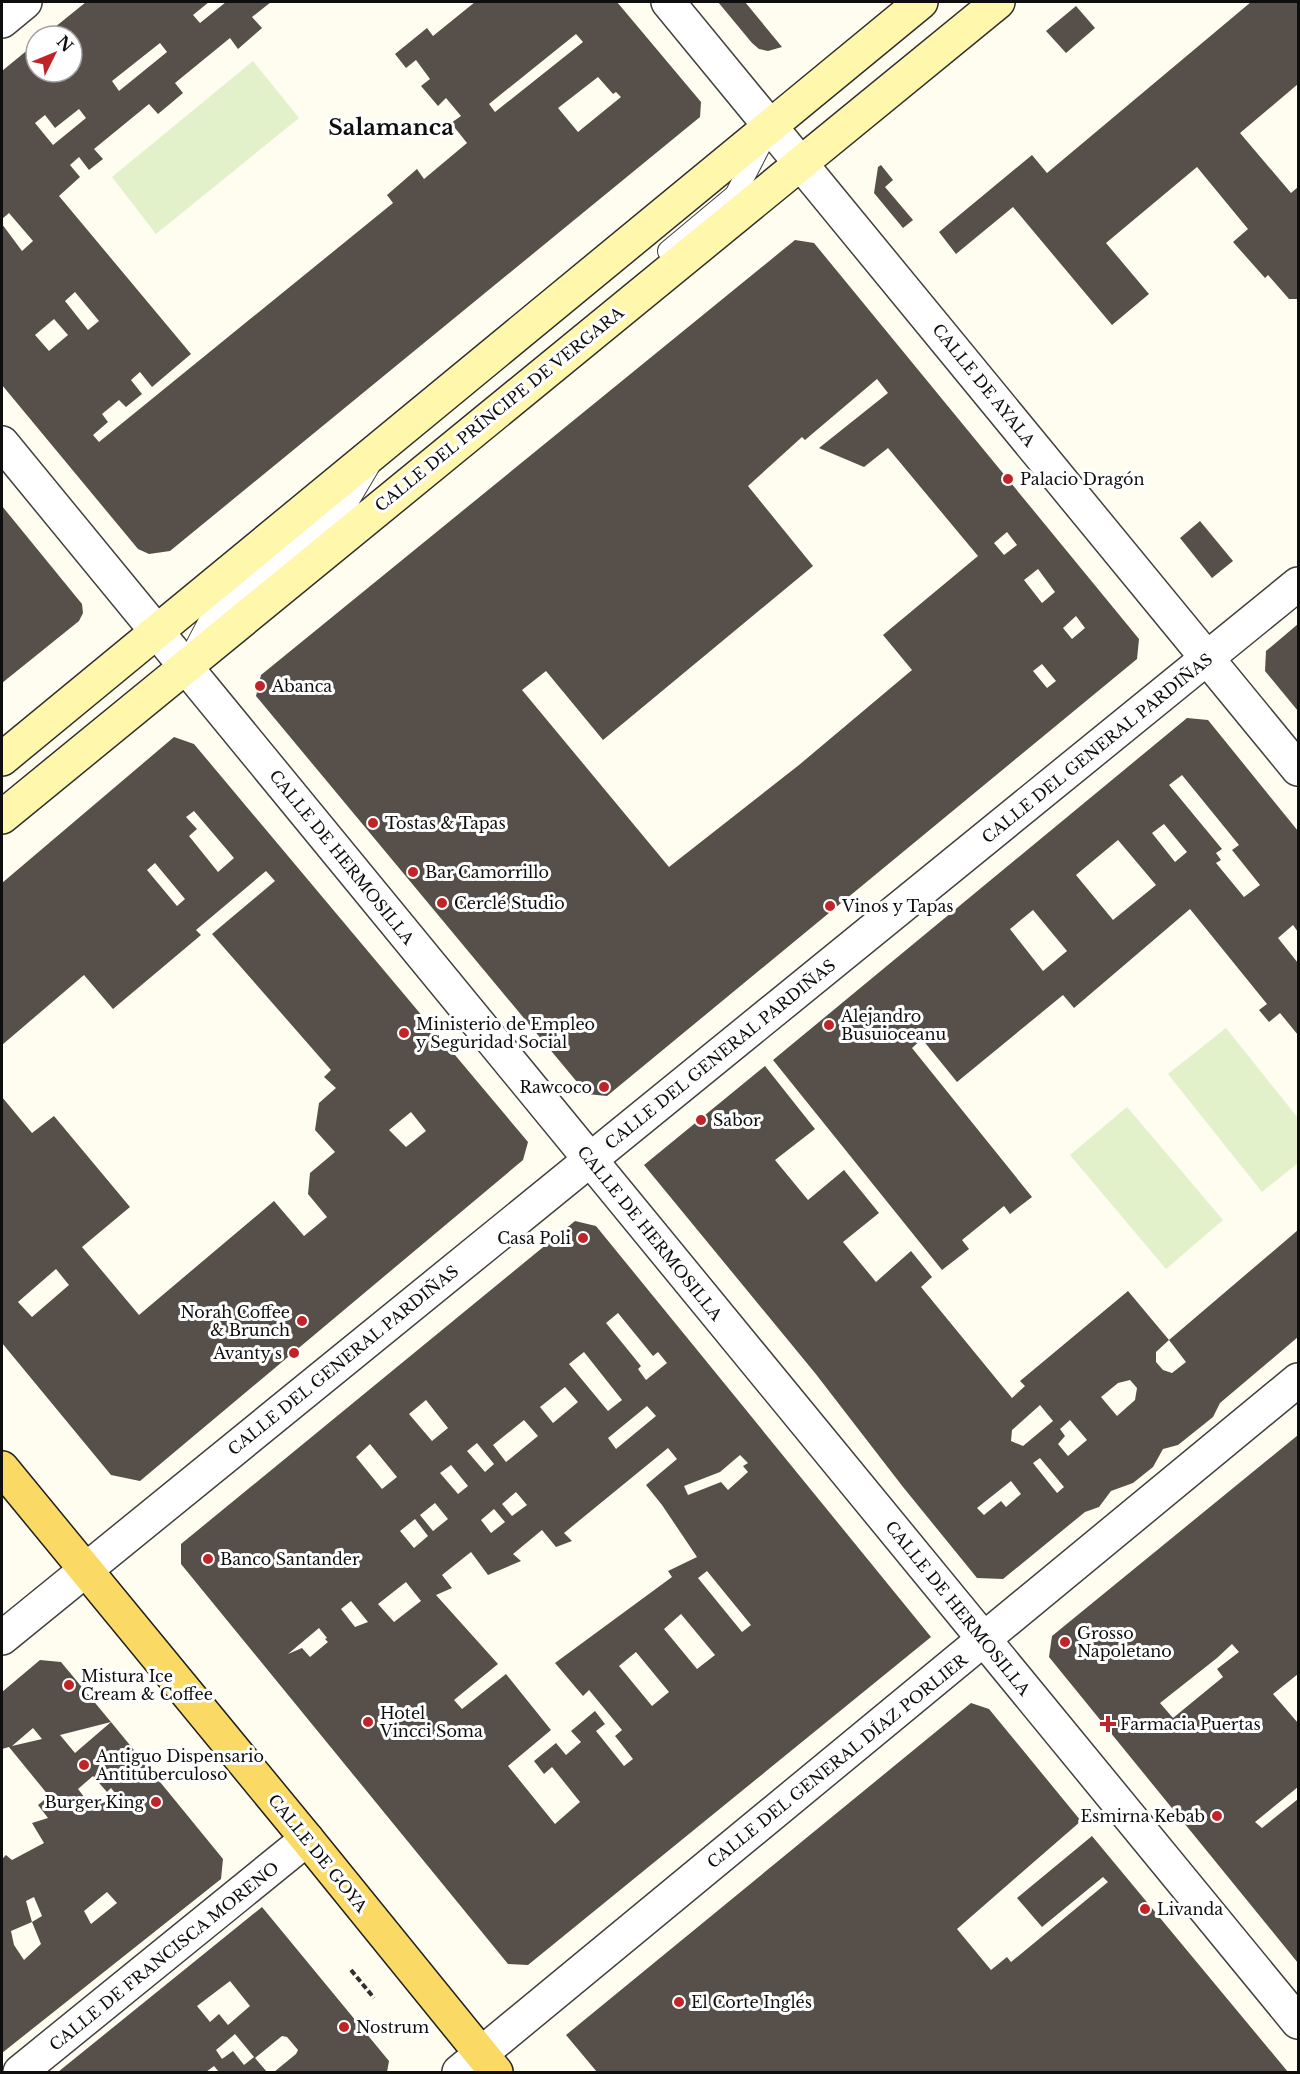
<svg xmlns="http://www.w3.org/2000/svg" width="1300" height="2074" font-family="'Libre Baskerville',serif">
	<style>
		.pitch { fill: #e3f1ca }
		.building { fill: #57504a; fill-rule: evenodd }
		.lines { fill: none; stroke-linecap: round; stroke-linejoin: round }
		.lane-casing { stroke: #414141; stroke-width: 22 }
		.street-casing { stroke: #414141; stroke-width: 36 }
		.secondary-casing { stroke: #303030; stroke-width: 36 }
		.primary-casing { stroke: #1f1f1f; stroke-width: 36 }
		.path { stroke: #303030; stroke-width: 4; stroke-dasharray: 6 3; stroke-linecap: butt }
		.lane { stroke: #fff; stroke-width: 20 }
		.street { stroke: #fff; stroke-width: 33 }
		.secondary { stroke: #fff7ab; stroke-width: 33 }
		.primary { stroke: #fad964; stroke-width: 33 }
		.poi-dot { fill: #c12428; stroke: #fff; stroke-width: 2 }
		.labels { text-anchor: middle; stroke-width: 6; stroke-linejoin: round; paint-order: stroke }
		.street-label { font-size: 16px; fill: #0e0e0e; stroke: #fff }
		.poi-label { font-size: 16px; fill: #0e0e0e; stroke: #fff; text-anchor: start }
		.district-label { font-size: 22px; font-weight: bold; fill: #0e0e0e; stroke: #fff }
	</style>
	<rect width="100%" height="100%" fill="#fffcf0"/>
	<g class="pitch">
		<polygon points="253,61 299,118 156,234 112,177"/>
		<polygon points="1226,1028 1298,1118 1298,1163 1262,1192 1168,1074"/>
		<polygon points="1127,1107 1223,1220 1166,1269 1070,1155"/>
	</g>
	<g class="building">
		<path d="M86 2H209L193 15 200 23 226 2H271L252 17 262 28 238 49 230 38 175 83 183 93 170 104 158 114 149 104 94 149 103 159 89 170 79 157 70 165 80 177 59 196 191 354 152 387 140 372 131 380 142 394 126 407 119 400 102 414 108 422 93 435 99 442 393 203 387 195 417 169 424 179 467 143 451 123 461 116 446 98 438 106 421 86 430 79 416 60 406 68 395 54 427 28 433 36 475 2H617L701 102 700 117 170 551 149 554 138 549 2 385V224L22 251 33 241 9 213 2 219V71L36 43V72H72V36H44ZM576 34 583 42 495 112 489 104ZM160 43 167 52 119 91 112 81ZM598 77 613 94 616 92 621 97 578 132 558 108ZM79 109 86 118 53 145 35 123 45 115 55 128ZM75 292 99 321 88 330 65 301ZM54 319 68 335 49 351 35 335Z"/>
		<polygon points="718,2 745,2 782,47 768,51 759,49 752,43"/>
		<polygon points="1251,2 1298,2 1298,84 1240,133 1291,193 1298,187 1298,299 1289,299 1268,275 1265,278 1233,242 1248,229 1197,167 1106,243 1149,294 1112,325 1013,207 956,254 939,232 1032,155 1047,173"/>
		<polygon points="1076,6 1095,28 1066,53 1046,31"/>
		<polygon points="881,165 893,180 885,187 913,220 903,228 874,193 878,167"/>
		<path d="M795 240 814 243 1139 639 1137 659 607 1096 587 1094 256 696 261 675ZM877 379 888 393 819 448 864 467 888 448 978 556 883 635 912 670 799 765 669 867 522 690 546 671 603 740 813 566 748 486 802 437 805 440ZM1007 532 1017 545 1004 555 994 543ZM1038 569 1055 592 1042 603 1024 580ZM1076 616 1085 628 1072 639 1063 628ZM1042 664 1056 681 1047 688 1033 671Z"/>
		<polygon points="2,506 82,604 83,613 79,621 2,683"/>
		<polygon points="1200,521 1233,561 1212,578 1180,538"/>
		<polygon points="1298,624 1298,711 1265,671 1266,651"/>
		<path d="M1187 718 1208 720 1298 831V932L1293 925 1278 938 1298 963V1035L1280 1013 1269 1022 1259 1010 1267 1004 1190 909 1074 1008 1063 995 957 1082 922 1039 912 1048 1032 1197 1010 1214 1004 1206 962 1240 969 1249 942 1270 773 1060ZM1182 775 1239 845 1232 850 1260 885 1244 897 1216 863 1221 860 1216 853 1222 849 1169 785ZM1164 824 1187 852 1175 862 1152 833ZM1118 840 1156 885 1113 920 1076 875ZM1033 910 1067 951 1043 971 1010 929Z"/>
		<path d="M174 737 194 744 528 1142 523 1160 140 1481 111 1475 2 1343V1097L32 1133 54 1116 130 1207 82 1247 139 1315 274 1201 304 1236 327 1217 308 1194 310 1173 335 1152 315 1130 319 1103 336 1088 324 1077 331 1070 212 934 275 881 266 871 196 930 201 935 113 1009 84 975 2 1045V883ZM194 811 234 858 218 872 189 836 197 829 186 817ZM155 863 185 899 177 906 147 870ZM411 1112 426 1131 406 1147 389 1130ZM56 1269 69 1285 32 1317 18 1302Z"/>
		<path d="M765 1066 815 1129 775 1160 808 1200 844 1170 879 1213 843 1242 876 1282 911 1251 932 1277 921 1287 1012 1398 1025 1386 1020 1381 1128 1291 1169 1340 1156 1352V1362L1163 1370 1172 1373 1186 1362 1169 1340 1298 1230V1337L1220 1403 1213 1417 1178 1445 1163 1449 1153 1467 1133 1483 1111 1491 1099 1507 1085 1512 1003 1579 977 1578 903 1487 815 1373 644 1165ZM1130 1380 1137 1388 1135 1400 1117 1416 1101 1397 1118 1383ZM1040 1405 1053 1421 1023 1446 1011 1441 1012 1430ZM1070 1420 1087 1440 1068 1456 1058 1444 1065 1436 1060 1429ZM1040 1458 1064 1487 1057 1493 1033 1463ZM1011 1481 1021 1494 1006 1507 1001 1501 984 1515 977 1508Z"/>
		<path d="M575 1221 596 1226 931 1637 528 1965 508 1964 181 1564V1544ZM618 1313 653 1356 658 1352 667 1363 646 1380 638 1369 641 1366 606 1323ZM584 1352 622 1400 608 1411 569 1364ZM565 1387 578 1402 553 1423 540 1407ZM426 1400 448 1428 432 1441 409 1414ZM647 1406 656 1416 616 1449 608 1438ZM524 1420 538 1436 506 1462 493 1445ZM477 1443 494 1464 485 1472 467 1451ZM370 1444 397 1477 382 1489 356 1457ZM668 1448 677 1459 646 1485 662 1505 697 1557 668 1571 672 1577 555 1663 583 1696 589 1690 622 1730 615 1736 633 1759 624 1766 596 1731 605 1724 595 1711 571 1731 581 1742 566 1755 556 1743 534 1761 544 1774 552 1767 580 1802 555 1824 508 1766 551 1730 506 1674 462 1709 454 1700 498 1664 436 1595 452 1588 442 1575 471 1552 488 1575 521 1561 513 1554 542 1530 556 1547 572 1541 564 1533ZM740 1455 748 1463 743 1466 748 1472 728 1490 721 1482 688 1495 684 1486 720 1472ZM451 1465 468 1486 458 1494 440 1473ZM516 1492 527 1505 512 1516 502 1504ZM435 1503 448 1519 433 1531 420 1515ZM494 1509 505 1522 491 1533 481 1520ZM415 1519 428 1536 414 1548 400 1531ZM707 1571 751 1625 742 1632 698 1578ZM406 1582 421 1601 394 1622 378 1604ZM351 1601 368 1622 355 1627 341 1609ZM681 1614 715 1655 697 1669 664 1629ZM319 1628 327 1638 325 1639 328 1642 310 1657 302 1648 288 1654ZM636 1652 669 1692 652 1706 619 1666Z"/>
		<path d="M1298 1435V1674L1273 1694 1298 1723V1787L1255 1822 1262 1828 1298 1799V1963L1049 1657 1052 1636ZM1232 1644 1239 1652 1217 1669 1223 1677 1173 1718 1160 1703 1217 1658Z"/>
		<path d="M40 1660 61 1662 111 1722 60 1735 75 1753 111 1722 223 1859 221 1879 2 2053V1859L6 1855 12 1860 44 1843 32 1823 48 1818 38 1805 49 1796 9 1747 2 1749V1692ZM33 1728 42 1739 12 1746ZM93 1776 107 1792 111 1788 119 1798 91 1806 78 1789ZM107 1892 117 1903 91 1924 84 1911ZM34 1897 42 1916 32 1922 41 1944 24 1960 14 1945 11 1931 32 1922 26 1901Z"/>
		<polygon points="971,1703 989,1709 1081,1821 957,1929 991,1970 1007,1957 1011,1962 1108,1882 1103,1877 1042,1927 1017,1898 1092,1836 1288,2072 597,2072 566,2035"/>
		<path d="M262 1907 389 2061 387 2072H274L296 2054 298 2050 287 2037 282 2036 255 2058 267 2072H219L214 2066 206 2072H58ZM230 1981 250 2006 228 2025 219 2014 210 2022 197 2006ZM235 2034 254 2057 244 2065 233 2051 222 2059 216 2050Z"/>
	</g>
	<g class="lines">
		<g class="lane-casing">
			<g id="lane">
				<polyline points="668,251 735,195 764,139"/>
				<polyline points="192,653 213,613 347,504 369,467"/>
			</g>
		</g>
		<g class="street-casing">
			<g id="street">
				<polyline points="668,2 1298,769"/>
				<polyline points="2,21 25,2"/>
				<polyline points="2,443 1298,2022"/>
				<polyline points="2,1638 1298,584"/>
				<polyline points="20,2072 307,1839"/>
				<polyline points="459,2072 1298,1380"/>
			</g>
		</g>
		<g class="secondary-casing">
			<g id="secondary">
				<polyline points="2,759 921,2"/>
				<polyline points="2,817 998,2"/>
			</g>
		</g>
		<g class="primary-casing">
			<polyline id="primary" points="2,1468 307,1839 496,2072"/>
		</g>
		<polyline class="path" points="351,1970 374,1998"/>
		<use href="#lane" class="lane"/>
		<use href="#street" class="street"/>
		<use href="#secondary" class="secondary"/>
		<use href="#primary" class="primary"/>
	</g>
	<g class="poi-dot">
		<circle cx="1008" cy="479" r="6"/>
		<circle cx="260" cy="686" r="6"/>
		<circle cx="373" cy="823" r="6"/>
		<circle cx="413" cy="872" r="6"/>
		<circle cx="442" cy="903" r="6"/>
		<circle cx="830" cy="906" r="6"/>
		<circle cx="829" cy="1025" r="6"/>
		<circle cx="404" cy="1033" r="6"/>
		<circle cx="604" cy="1087" r="6"/>
		<circle cx="701" cy="1120" r="6"/>
		<circle cx="583" cy="1238" r="6"/>
		<circle cx="302" cy="1321" r="6"/>
		<circle cx="294" cy="1353" r="6"/>
		<circle cx="208" cy="1559" r="6"/>
		<circle cx="1065" cy="1642" r="6"/>
		<circle cx="69" cy="1685" r="6"/>
		<circle cx="368" cy="1722" r="6"/>
		<path d="M1105 1715h6v6h6v6h-6v6h-6v-6h-6v-6h6z"/>
		<circle cx="84" cy="1765" r="6"/>
		<circle cx="156" cy="1802" r="6"/>
		<circle cx="1217" cy="1816" r="6"/>
		<circle cx="1145" cy="1909" r="6"/>
		<circle cx="679" cy="2002" r="6"/>
		<circle cx="344" cy="2027" r="6"/>
	</g>
	<g class="labels">
		<g class="street-label">
			<text transform="translate(984 385) rotate(51)" y="6">CALLE DE AYALA</text>
			<text transform="translate(499 409) rotate(-39)" y="6">CALLE DEL PRÍNCIPE DE VERGARA</text>
			<text transform="translate(1097 748) rotate(-39)" y="6">CALLE DEL GENERAL PARDIÑAS</text>
			<text transform="translate(342 857) rotate(51)" y="6">CALLE DE HERMOSILLA</text>
			<text transform="translate(720 1054) rotate(-39)" y="6">CALLE DEL GENERAL PARDIÑAS</text>
			<text transform="translate(650 1233) rotate(51)" y="6">CALLE DE HERMOSILLA</text>
			<text transform="translate(343 1360) rotate(-39)" y="6">CALLE DEL GENERAL PARDIÑAS</text>
			<text transform="translate(958 1608) rotate(51)" y="6">CALLE DE HERMOSILLA</text>
			<text transform="translate(837 1761) rotate(-39)" y="6">CALLE DEL GENERAL DÍAZ PORLIER</text>
			<text transform="translate(318 1853) rotate(51)" y="6">CALLE DE GOYA</text>
			<text transform="translate(164 1956) rotate(-39)" y="6">CALLE DE FRANCISCA MORENO</text>
		</g>
		<g class="poi-label">
			<text x="1020" y="485">Palacio Dragón</text>
			<text x="272" y="692">Abanca</text>
			<text x="385" y="829">Tostas &amp; Tapas</text>
			<text x="425" y="878">Bar Camorrillo</text>
			<text x="454" y="909">Cerclé Studio</text>
			<text x="842" y="912">Vinos y Tapas</text>
			<text x="841" y="1022">Alejandro<tspan x="841" dy="18">Busuioceanu</tspan></text>
			<text x="416" y="1030">Ministerio de Empleo<tspan x="416" dy="18">y Seguridad Social</tspan></text>
			<text x="592" y="1093" text-anchor="end">Rawcoco</text>
			<text x="713" y="1126">Sabor</text>
			<text x="571" y="1244" text-anchor="end">Casa Poli</text>
			<text x="290" y="1318" text-anchor="end">Norah Coffee<tspan x="290" dy="18">&amp; Brunch</tspan></text>
			<text x="282" y="1359" text-anchor="end">Avanty s</text>
			<text x="220" y="1565">Banco Santander</text>
			<text x="1077" y="1639">Grosso<tspan x="1077" dy="18">Napoletano</tspan></text>
			<text x="81" y="1682">Mistura Ice<tspan x="81" dy="18">Cream &amp; Coffee</tspan></text>
			<text x="380" y="1719">Hotel<tspan x="380" dy="18">Vincci Soma</tspan></text>
			<text x="1120" y="1730">Farmacia Puertas</text>
			<text x="96" y="1762">Antiguo Dispensario<tspan x="96" dy="18">Antituberculoso</tspan></text>
			<text x="144" y="1808" text-anchor="end">Burger King</text>
			<text x="1205" y="1822" text-anchor="end">Esmirna Kebab</text>
			<text x="1157" y="1915">Livanda</text>
			<text x="691" y="2008">El Corte Inglés</text>
			<text x="356" y="2033">Nostrum</text>
		</g>
		<g class="district-label">
			<text x="391" y="135">Salamanca</text>
		</g>
	</g>
	<rect width="1300" height="2074" fill="none" stroke="#0e0e0e" stroke-width="6"/>
	<g transform="translate(54 54) rotate(47)"><circle r="28" fill="#ffffff" stroke="#9f9f9f" stroke-width="1.5"/>
	<path d="M0-4.5L10 22L0 15L-10 22Z" fill="#c12428"/>
	<text y="-9" font-size="16" font-weight="bold" text-anchor="middle" fill="#0e0e0e">N</text>
	</g>
</svg>
